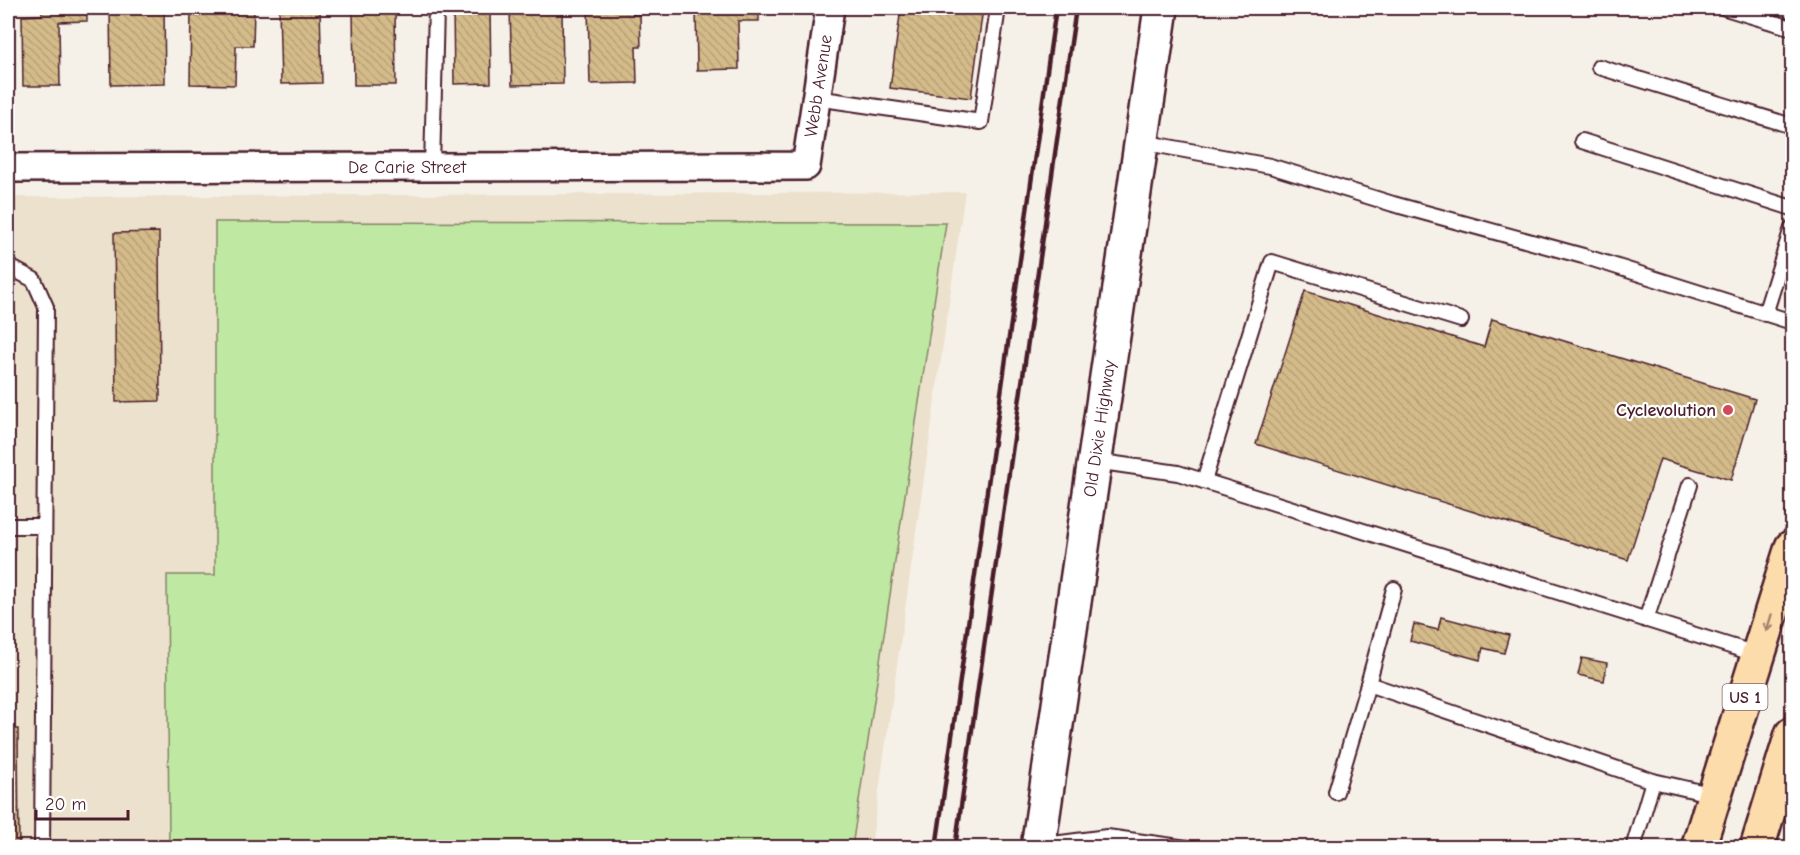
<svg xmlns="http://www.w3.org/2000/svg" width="1800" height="855" font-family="'Comic Neue',sans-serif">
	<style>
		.built { fill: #ece1cc }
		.pitch { fill: #bfe8a3; stroke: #848467; stroke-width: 1.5 }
		.building { fill: url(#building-back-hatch); stroke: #4a1f2b; stroke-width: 1.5 }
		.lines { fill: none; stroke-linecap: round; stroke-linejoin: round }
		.service-casing { stroke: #4a1f2b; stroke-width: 18 }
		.minor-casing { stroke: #4a1f2b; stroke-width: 32 }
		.tertiary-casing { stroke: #4a1f2b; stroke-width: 38 }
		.primary-casing { stroke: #4a1f2b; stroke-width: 38 }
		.path { stroke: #4a1f2b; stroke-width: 4; stroke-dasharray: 4.5 4.5; stroke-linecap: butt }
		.service { stroke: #fff; stroke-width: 14 }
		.minor { stroke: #fff; stroke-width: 27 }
		.tertiary { stroke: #fff; stroke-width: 33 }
		.primary { stroke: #fddcac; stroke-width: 33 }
		.rail { stroke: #4a1f2b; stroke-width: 4.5 }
		.oneway { stroke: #a47e6c }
		.poi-dot { fill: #d1495b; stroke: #fff; stroke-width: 2 }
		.labels { text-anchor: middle; stroke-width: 4.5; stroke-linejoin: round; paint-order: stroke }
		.shield { fill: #fff; stroke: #80626b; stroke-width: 1.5 }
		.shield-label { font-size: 16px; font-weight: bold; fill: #4a1f2b }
		.street-label { font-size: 18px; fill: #4a1f2b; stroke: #fff }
		.poi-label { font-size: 18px; font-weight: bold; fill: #4a1f2b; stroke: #fff; text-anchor: end }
	</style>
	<defs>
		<pattern id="building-back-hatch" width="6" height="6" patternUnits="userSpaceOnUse" patternTransform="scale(1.5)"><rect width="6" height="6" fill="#d4bb8a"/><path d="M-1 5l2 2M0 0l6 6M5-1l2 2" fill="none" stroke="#b8a077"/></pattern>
	</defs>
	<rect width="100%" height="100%" fill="#f6f1e8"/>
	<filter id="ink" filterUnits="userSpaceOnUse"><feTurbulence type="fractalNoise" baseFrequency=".0167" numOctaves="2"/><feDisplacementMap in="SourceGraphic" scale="12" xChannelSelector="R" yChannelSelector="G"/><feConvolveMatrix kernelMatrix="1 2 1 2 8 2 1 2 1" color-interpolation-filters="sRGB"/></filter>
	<g filter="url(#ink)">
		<polygon class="built" points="965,192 871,847 8,847 8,197"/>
		<g class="pitch">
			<polygon points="215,222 946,223 852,847 169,847 167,575 215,575"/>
			<rect x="8" y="570" width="2" height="119"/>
		</g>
		<g class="building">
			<polygon points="42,8 87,8 87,21 59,22 60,86 23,86 22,16 42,15"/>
			<polygon points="110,8 164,8 165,84 111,85"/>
			<polygon points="191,8 254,8 253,46 236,46 235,85 190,84"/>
			<polygon points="279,8 320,8 322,83 281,84"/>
			<polygon points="353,8 395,8 396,85 354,85"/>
			<polygon points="453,8 490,8 491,83 454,84"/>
			<polygon points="510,8 562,8 563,84 512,85"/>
			<polygon points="588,8 633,8 633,15 640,15 641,47 636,47 637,83 590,84"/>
			<polygon points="696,8 759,8 759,21 738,21 739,69 697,70"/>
			<polygon points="901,8 983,8 971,98 890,88"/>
			<polygon points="159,232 160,401 116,402 114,233"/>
			<polygon points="1305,291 1484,347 1492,319 1755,399 1731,480 1660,459 1628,560 1256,444"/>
			<polygon points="1441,617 1509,635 1504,653 1483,648 1480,660 1410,641 1414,624 1438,630"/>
			<polygon points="1582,658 1607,663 1604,681 1578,675"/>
			<polygon points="8,729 18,729 19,848 8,848"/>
		</g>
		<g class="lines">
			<g class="service-casing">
				<g id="service">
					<polyline points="1725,8 1792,28"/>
					<polyline points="1599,67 1792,126"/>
					<polyline points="816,98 981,122 998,8"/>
					<polyline points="1582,141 1792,208"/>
					<polyline points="1142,142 1270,166 1393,204 1583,256 1792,322"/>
					<polyline points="432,167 436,8"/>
					<polyline points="8,266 34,280 46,307 42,848"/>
					<polyline points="1765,314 1792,228"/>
					<polyline points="1095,461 1178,473 1759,655"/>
					<polyline points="1204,481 1272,262 1461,320"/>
					<polyline points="8,526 44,526"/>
					<polyline points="1394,589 1368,684 1653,781 1714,795"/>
					<polyline points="1646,620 1690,485"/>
					<polyline points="1336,792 1368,684"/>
					<polyline points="1038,846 1107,837 1187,848"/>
					<polyline points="1633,848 1653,781"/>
				</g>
			</g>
			<g class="minor-casing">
				<g id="minor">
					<path id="s1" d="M8 168 806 166 830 8"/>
				</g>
			</g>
			<g class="tertiary-casing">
				<g id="tertiary">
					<path id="s2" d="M1038 848 1161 8"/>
				</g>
			</g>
			<g class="primary-casing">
				<g id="primary">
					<polyline points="1698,848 1792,547"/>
					<polyline points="1757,848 1792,734"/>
				</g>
			</g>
			<polyline class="path" points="1786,516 1792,494"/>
			<use href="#service" class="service"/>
			<use href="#minor" class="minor"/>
			<use href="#tertiary" class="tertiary"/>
			<use href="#primary" class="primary"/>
			<g class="rail">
				<polyline points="936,848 1056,8"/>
				<polyline points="955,848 1076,8"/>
			</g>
		</g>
		<defs><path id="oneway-shaft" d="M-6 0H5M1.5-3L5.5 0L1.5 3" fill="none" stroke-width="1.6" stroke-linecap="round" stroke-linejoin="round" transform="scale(1.5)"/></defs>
		<use class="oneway" href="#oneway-shaft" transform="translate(1769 623) rotate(107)"/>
	</g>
	<circle class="poi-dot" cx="1728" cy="410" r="6"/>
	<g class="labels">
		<rect class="shield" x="1722.5" y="684" width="45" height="26" rx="4.5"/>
		<g class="shield-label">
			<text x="1745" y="703">US 1</text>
		</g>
		<g class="street-label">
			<text dy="6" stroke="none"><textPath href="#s1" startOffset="879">Webb Avenue</textPath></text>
			<text dy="6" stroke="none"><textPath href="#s1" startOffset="399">De Carie Street</textPath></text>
			<text dy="6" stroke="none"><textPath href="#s2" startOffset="424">Old Dixie Highway</textPath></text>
		</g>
		<g class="poi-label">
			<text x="1716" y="416">Cyclevolution</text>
		</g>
	</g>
	<rect width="1800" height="855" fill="none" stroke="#fff" stroke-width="30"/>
	<rect x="15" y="15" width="1770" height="825" fill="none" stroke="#4a1f2b" stroke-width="2" filter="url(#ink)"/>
	<path d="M36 810v9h92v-9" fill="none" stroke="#4a1f2b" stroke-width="3"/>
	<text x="45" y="810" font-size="18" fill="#4a1f2b" stroke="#ffffff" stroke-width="4.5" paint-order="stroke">20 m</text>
</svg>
